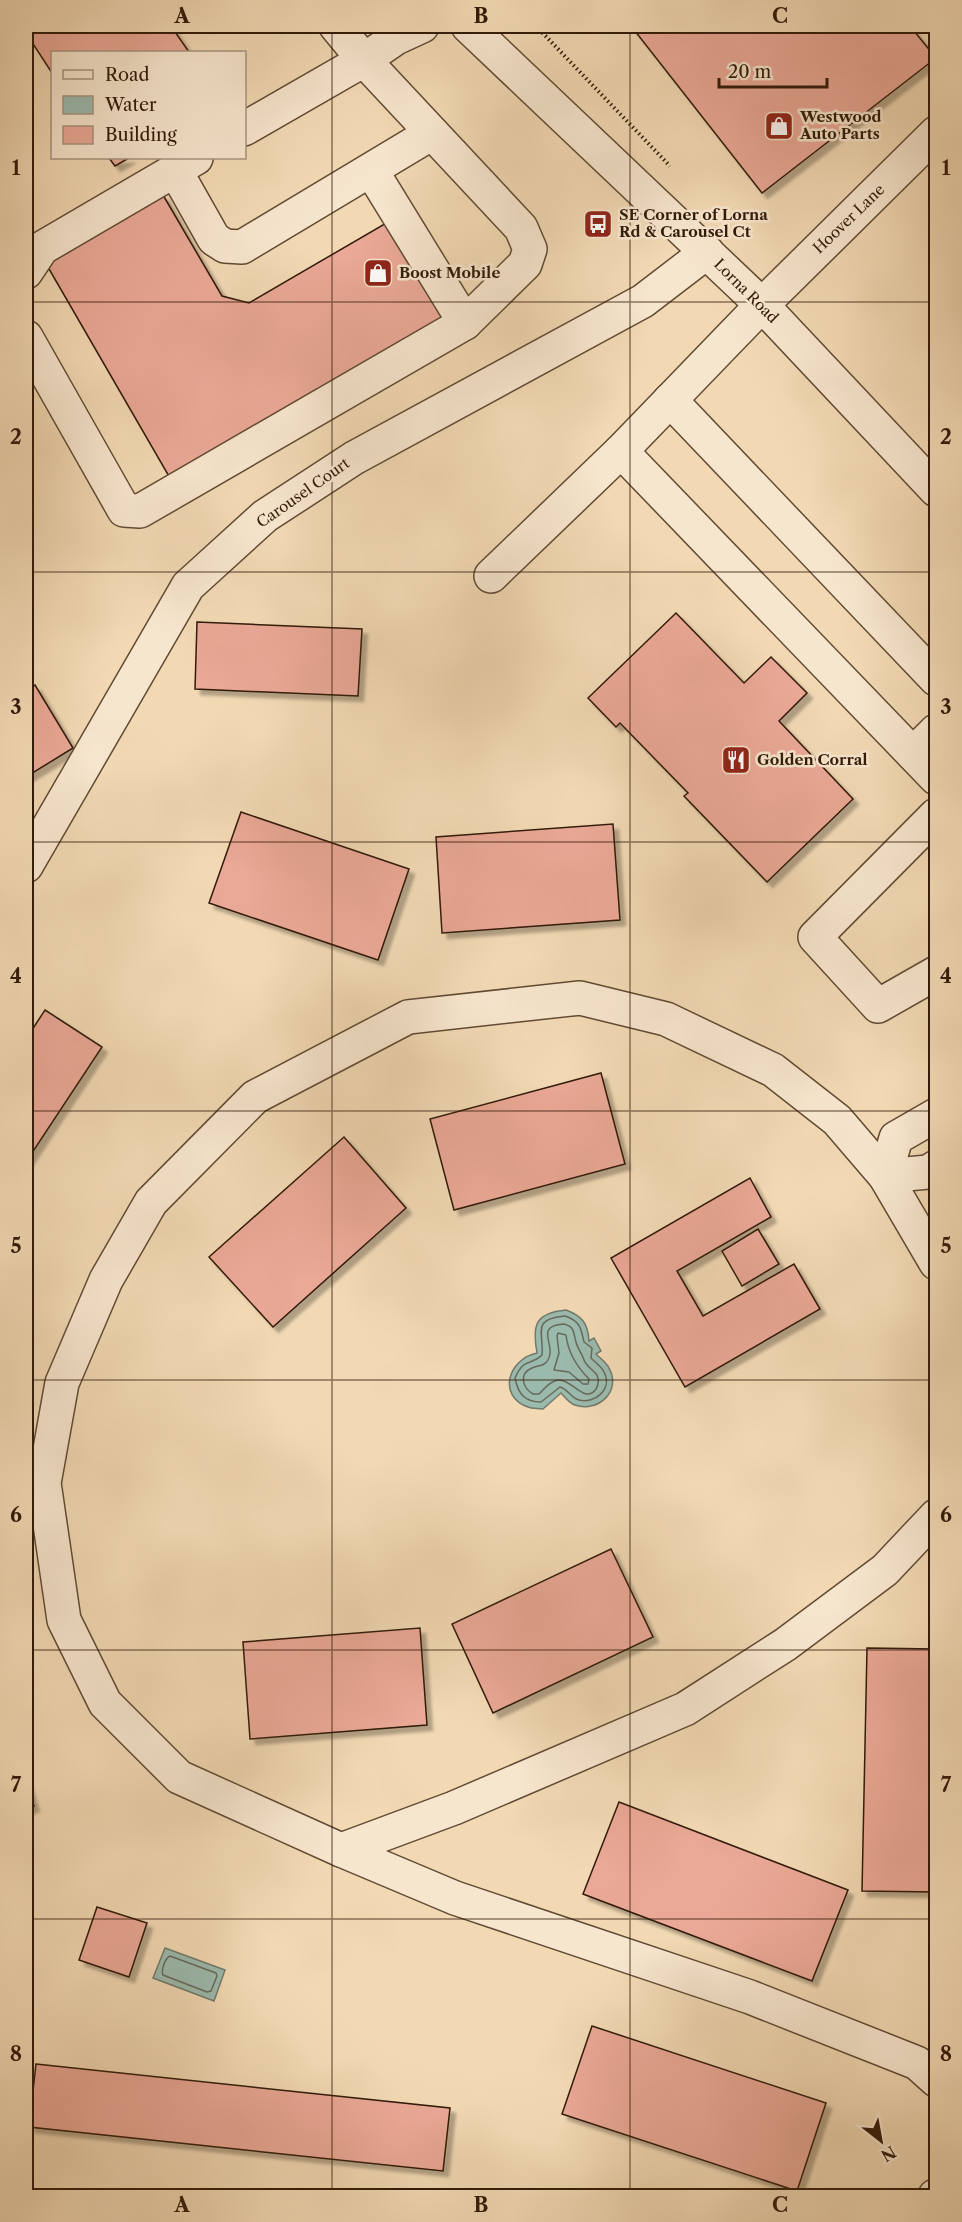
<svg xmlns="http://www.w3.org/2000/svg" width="962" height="2222" font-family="'Libre Caslon Text',serif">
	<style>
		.water { fill: #9bbaae; stroke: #717a6c; stroke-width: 1.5 }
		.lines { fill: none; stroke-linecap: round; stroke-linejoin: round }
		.shore { stroke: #666a5b; stroke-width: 1.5 }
		.building { fill: #eaa896; stroke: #311a08; stroke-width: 1.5; filter: url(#shadow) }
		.minor-casing { stroke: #614a33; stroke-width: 36 }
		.path { stroke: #311a08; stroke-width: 4; stroke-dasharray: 1.5 3; stroke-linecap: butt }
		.minor { stroke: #f7e6ce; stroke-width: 33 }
		.grid { fill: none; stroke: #311a08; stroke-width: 1.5; stroke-opacity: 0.55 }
		.labels { text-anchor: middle; stroke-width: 5; stroke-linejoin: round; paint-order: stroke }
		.poi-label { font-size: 15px; font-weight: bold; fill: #311a08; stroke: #f7e6ce; text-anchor: start }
		.street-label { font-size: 15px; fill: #311a08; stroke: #f7e6ce }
		.neatline { fill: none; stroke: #311a08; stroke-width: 2 }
		.grid-label { font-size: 20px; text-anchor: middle; font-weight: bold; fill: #311a08 }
	</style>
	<defs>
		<filter id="shadow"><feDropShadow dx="5.5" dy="5.5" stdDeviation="1.5" flood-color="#0004"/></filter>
	</defs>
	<rect width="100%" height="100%" fill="#f2d9b4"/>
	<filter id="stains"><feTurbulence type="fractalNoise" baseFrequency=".00333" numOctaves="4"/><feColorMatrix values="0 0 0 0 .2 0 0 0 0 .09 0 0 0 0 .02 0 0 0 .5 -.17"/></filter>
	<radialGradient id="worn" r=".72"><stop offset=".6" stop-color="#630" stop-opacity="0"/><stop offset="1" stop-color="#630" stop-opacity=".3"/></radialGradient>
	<g class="water">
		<path d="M566 1310C582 1316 588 1323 589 1341L594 1338 601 1351 596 1354C600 1358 607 1363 609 1368 622 1391 598 1413 575 1405 569 1403 565 1397 561 1393L543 1409C539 1408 532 1409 528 1407 497 1396 508 1359 537 1353 532 1325 535 1313 566 1310Z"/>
		<polygon points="165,1948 225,1970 214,2001 153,1978"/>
	</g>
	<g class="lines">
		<g class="shore">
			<path d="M565 1316C580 1321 581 1328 584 1342L592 1348 591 1358C595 1362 602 1367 604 1372 613 1389 595 1404 579 1400 571 1398 568 1389 560 1387L541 1402C525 1402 518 1394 515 1378 524 1357 531 1366 542 1355 544 1332 531 1319 565 1316Z"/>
			<path d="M564 1324C575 1327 573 1332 576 1342 577 1347 582 1354 584 1360 586 1366 593 1370 597 1375 599 1380 599 1384 596 1389 585 1405 571 1378 558 1380 550 1381 544 1389 539 1394H533C523 1388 518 1374 532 1368 538 1365 544 1367 548 1360 557 1345 533 1326 564 1324Z"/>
			<path d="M558 1333 566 1335C568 1352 577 1367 589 1379L588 1384H583L569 1372 554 1370 559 1353 557 1336Z"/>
			<path d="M170 1956 216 1973 217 1976 211 1991 207 1992 163 1975C161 1970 165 1958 170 1956Z"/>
		</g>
	</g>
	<g class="building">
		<polygon points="26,26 171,26 189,52 52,52 52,73 26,33"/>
		<polygon points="631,26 910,26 936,58 762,193"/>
		<polygon points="109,158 129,158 115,166"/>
		<polygon points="163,195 222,296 249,303 388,222 449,327 174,485 45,262"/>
		<polygon points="676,613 744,683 771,657 807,693 779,721 853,799 767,882 684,796 688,793 620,723 616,727 588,698"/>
		<polygon points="197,622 362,629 358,696 195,689"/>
		<polygon points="35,685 73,748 26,777 26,691"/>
		<polygon points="241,812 409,869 378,960 209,903"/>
		<polygon points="613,824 620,920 442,933 436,837"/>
		<polygon points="45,1010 102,1047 26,1162 26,1039"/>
		<polygon points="601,1073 625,1164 454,1210 430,1119"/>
		<polygon points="344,1137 406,1208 273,1327 209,1257"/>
		<polygon points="750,1178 771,1217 677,1271 703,1316 794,1264 820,1309 685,1387 611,1258"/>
		<polygon points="758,1229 779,1264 742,1286 722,1251"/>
		<polygon points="611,1549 653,1637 493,1713 452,1624"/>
		<polygon points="420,1628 427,1725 250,1739 243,1642"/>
		<polygon points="867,1648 936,1649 936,1892 862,1891"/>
		<polygon points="26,1781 34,1806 26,1809"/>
		<polygon points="619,1802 848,1890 812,1981 583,1894"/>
		<polygon points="97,1907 147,1923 129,1977 79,1960"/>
		<polygon points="592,2026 826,2103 797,2191 562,2114"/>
		<polygon points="36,2064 450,2108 443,2171 29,2127"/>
	</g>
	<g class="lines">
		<g class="minor-casing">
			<g id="minor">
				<polyline points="336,26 364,60 396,38 422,26"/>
				<polyline points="468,26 762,305 936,490"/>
				<polyline points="936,133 762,305 621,451 936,778"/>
				<polyline points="175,170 214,239 225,246 242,247 432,133"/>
				<polyline points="371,170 465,323"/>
				<polyline points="26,272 42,248 196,158"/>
				<polyline points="26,337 124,510 140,511 465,323 525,264 530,249 521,228 364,60 244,129"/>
				<polyline points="670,400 936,679"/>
				<polyline points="491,576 621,451"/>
				<polyline points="913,754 936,731"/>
				<polyline points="936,815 815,937 878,1006 936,973"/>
				<polyline points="26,866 188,586 265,516 354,458 643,301 707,252"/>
				<polyline points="936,1115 896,1138 885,1176 928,1172 936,1167"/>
				<polyline points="936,1263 885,1176 837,1120 773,1070 666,1019 580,998 408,1017 255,1097 151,1202 106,1280 62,1383 44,1483 64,1620 105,1703 179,1777 341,1850 454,1808 685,1709 786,1644 885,1570 936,1516"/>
				<polyline points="341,1850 455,1898 750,1997 917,2063 936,2080"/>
				<polyline points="935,2196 936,2196"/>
			</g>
		</g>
		<polyline class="path" points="536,26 670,166"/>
		<use href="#minor" class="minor"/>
	</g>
	<path class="grid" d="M332 26V2196M630 26V2196M26 302H936M26 572H936M26 842H936M26 1111H936M26 1380H936M26 1650H936M26 1919H936"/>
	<defs>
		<g id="shop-square" transform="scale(1.5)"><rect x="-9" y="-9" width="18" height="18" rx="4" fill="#8f2418" stroke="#f7e6ce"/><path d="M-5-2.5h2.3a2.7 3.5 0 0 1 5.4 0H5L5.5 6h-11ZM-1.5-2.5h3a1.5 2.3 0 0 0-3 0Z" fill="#fff"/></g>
		<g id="bus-square" transform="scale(1.5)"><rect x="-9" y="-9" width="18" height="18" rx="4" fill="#8f2418" stroke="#f7e6ce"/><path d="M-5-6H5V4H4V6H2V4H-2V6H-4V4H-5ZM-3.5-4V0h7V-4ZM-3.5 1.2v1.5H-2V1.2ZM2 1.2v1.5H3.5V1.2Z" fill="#fff"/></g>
		<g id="restaurant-square" transform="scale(1.5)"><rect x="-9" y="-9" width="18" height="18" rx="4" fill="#8f2418" stroke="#f7e6ce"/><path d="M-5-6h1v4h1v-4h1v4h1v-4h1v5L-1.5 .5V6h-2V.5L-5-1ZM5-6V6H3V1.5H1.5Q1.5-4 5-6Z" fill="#fff"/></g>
	</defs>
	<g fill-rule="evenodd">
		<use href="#shop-square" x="779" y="126"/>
		<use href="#bus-square" x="598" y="224"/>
		<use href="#shop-square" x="378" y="273"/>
		<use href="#restaurant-square" x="736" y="760"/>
	</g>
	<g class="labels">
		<g class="poi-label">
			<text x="800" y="122">Westwood<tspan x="800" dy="17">Auto Parts</tspan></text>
			<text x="619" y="220">SE Corner of Lorna<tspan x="619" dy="17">Rd &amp; Carousel Ct</tspan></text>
			<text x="399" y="278">Boost Mobile</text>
			<text x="757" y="765">Golden Corral</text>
		</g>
		<g class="street-label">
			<text transform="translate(849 219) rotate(-44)" y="5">Hoover Lane</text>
			<text transform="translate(746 291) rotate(45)" y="5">Lorna Road</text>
			<text transform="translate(303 493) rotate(-35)" y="5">Carousel Court</text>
		</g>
	</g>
	<rect width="962" height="2222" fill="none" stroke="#f2d9b4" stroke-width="66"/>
	<rect x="51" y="51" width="195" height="108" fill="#f7e6ce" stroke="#a8947f" stroke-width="1.5"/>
	<rect x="63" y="70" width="30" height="9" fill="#f7e6ce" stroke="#a8947f" stroke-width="1.5"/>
	<text x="105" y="81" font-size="18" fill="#311a08">Road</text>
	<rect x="63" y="96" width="30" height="18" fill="#9bbaae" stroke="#a8947f" stroke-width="1.5"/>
	<text x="105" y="111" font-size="18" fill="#311a08">Water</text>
	<rect x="63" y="126" width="30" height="18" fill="#eaa896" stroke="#a8947f" stroke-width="1.5"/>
	<text x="105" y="141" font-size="18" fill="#311a08">Building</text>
	<g transform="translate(881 2141) rotate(149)" stroke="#f7e6ce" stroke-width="4.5" paint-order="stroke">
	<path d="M0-4.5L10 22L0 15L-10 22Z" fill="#311a08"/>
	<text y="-9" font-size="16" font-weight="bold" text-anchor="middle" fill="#311a08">N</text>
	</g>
	<path d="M719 78v9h108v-9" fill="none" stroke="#311a08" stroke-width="3"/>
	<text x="728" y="78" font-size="18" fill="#311a08" stroke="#f7e6ce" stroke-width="4.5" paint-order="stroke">20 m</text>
	<rect x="33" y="33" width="896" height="2156" class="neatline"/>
	<g class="grid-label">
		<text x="182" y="23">A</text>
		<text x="481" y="23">B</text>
		<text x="780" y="23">C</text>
		<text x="16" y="175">1</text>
		<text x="946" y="175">1</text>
		<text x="16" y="444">2</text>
		<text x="946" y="444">2</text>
		<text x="16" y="714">3</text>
		<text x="946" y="714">3</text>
		<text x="16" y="983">4</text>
		<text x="946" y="983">4</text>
		<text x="16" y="1253">5</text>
		<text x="946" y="1253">5</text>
		<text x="16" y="1522">6</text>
		<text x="946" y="1522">6</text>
		<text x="16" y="1792">7</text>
		<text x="946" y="1792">7</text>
		<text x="16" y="2061">8</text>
		<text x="946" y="2061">8</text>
		<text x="182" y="2212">A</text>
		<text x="481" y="2212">B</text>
		<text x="780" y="2212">C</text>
	</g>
	<rect width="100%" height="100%" filter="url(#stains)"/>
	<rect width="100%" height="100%" fill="url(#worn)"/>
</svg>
